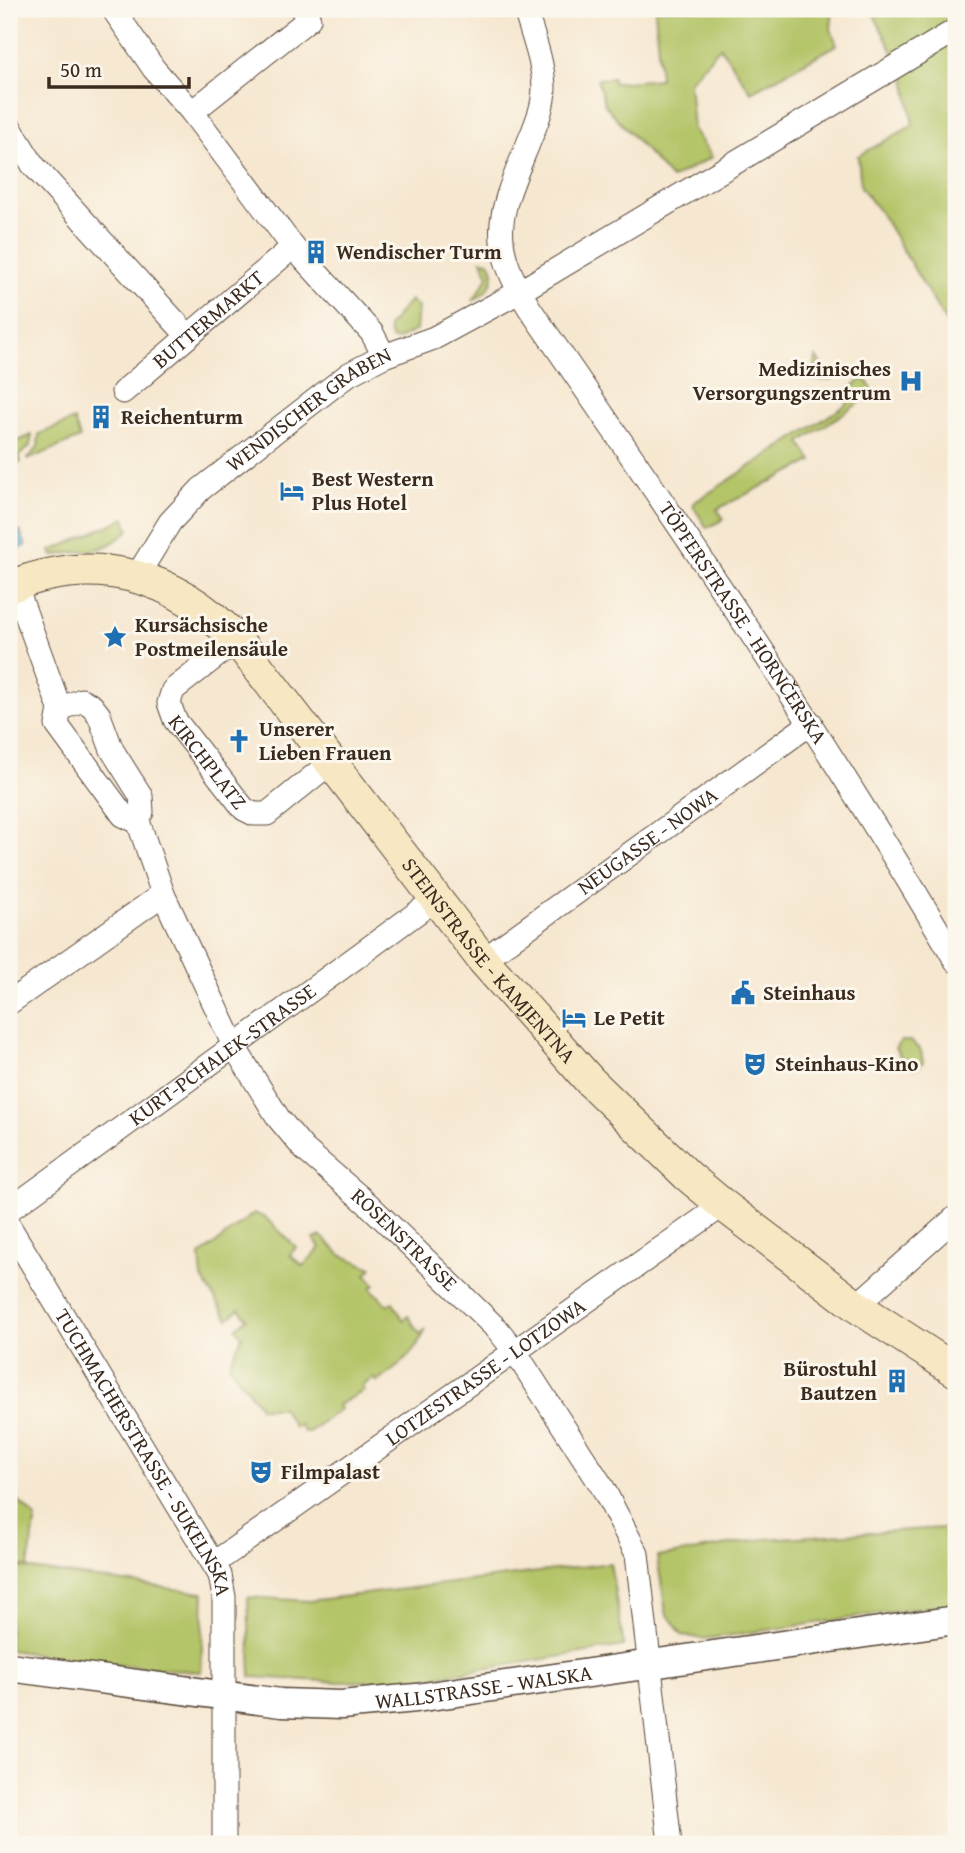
<svg xmlns="http://www.w3.org/2000/svg" width="965" height="1853" font-family="'Gentium Book Plus',serif">
	<style>
		.green { fill: #b4c467; stroke: #787742; stroke-width: 2 }
		.water { fill: #4bacca; stroke: #436b74; stroke-width: 2 }
		.lines { fill: none; stroke-linecap: round; stroke-linejoin: round }
		.minor-casing { stroke: #574639; stroke-width: 25 }
		.tertiary-casing { stroke: #574639; stroke-width: 31 }
		.secondary-casing { stroke: #574639; stroke-width: 34 }
		.minor { stroke: #fff; stroke-width: 23 }
		.tertiary { stroke: #fff; stroke-width: 28 }
		.secondary { stroke: #f7e8c3; stroke-width: 32 }
		.labels { text-anchor: middle; stroke-width: 6; stroke-linejoin: round; paint-order: stroke }
		.poi-label { font-size: 21px; font-weight: bold; fill: #3b2a1e; stroke: #fbf7ec; text-anchor: start }
		.street-label { font-size: 21px; fill: #3b2a1e; stroke: #fbf7ec }
	</style>
	<rect width="100%" height="100%" fill="#fbf7ec"/>
	<filter id="ink" filterUnits="userSpaceOnUse"><feTurbulence type="fractalNoise" baseFrequency=".0143" numOctaves="2"/><feDisplacementMap in="SourceGraphic" scale="14" xChannelSelector="R" yChannelSelector="G"/><feConvolveMatrix kernelMatrix="1 2 1 2 8 2 1 2 1" color-interpolation-filters="sRGB"/></filter>
	<filter id="wash" filterUnits="userSpaceOnUse"><feTurbulence type="fractalNoise" baseFrequency=".00686" numOctaves="4" result="noise"/><feDisplacementMap in="SourceGraphic" scale="28" xChannelSelector="R" yChannelSelector="G"/><feGaussianBlur stdDeviation="1.57" result="paint"/><feColorMatrix in="noise" values="0 0 0 0 0 0 0 0 0 0 0 0 0 0 0 0 0 1.4 0 .05"/><feComposite in="paint" operator="in"/></filter>
	<g filter="url(#wash)">
		<rect width="100%" height="100%" fill="#f6e7d0"/>
		<g class="green">
			<polygon points="655,9 833,9 831,29 837,45 751,92 720,47 689,82 693,129 712,157 671,179 605,105 597,79 613,78 613,83 660,79"/>
			<polygon points="871,9 956,9 956,339 880,212 861,187 858,156 913,125 905,76"/>
			<path d="M482 260 489 261C500 279 488 292 473 301L488 277Z"/>
			<polygon points="410,300 418,307 416,330 397,340 391,339 388,327"/>
			<polygon points="816,357 832,380 813,380"/>
			<polygon points="865,378 874,393 800,442 812,461 717,509 724,519 707,528 693,506 695,502 846,405 851,396 849,389"/>
			<polygon points="74,420 80,438 27,460 38,447 39,434"/>
			<polygon points="32,435 30,446 19,456 21,462 9,467 9,445"/>
			<path d="M125 518 129 530C102 556 86 548 53 556L51 551Z"/>
			<polygon points="901,1041 911,1041 921,1051 923,1062 916,1068 907,1067 895,1048"/>
			<path d="M254 1213 266 1218 296 1247 290 1255 303 1266 320 1248 314 1239 321 1236 341 1255 372 1268 366 1274 375 1284 371 1288 388 1306 393 1302 403 1320 408 1316 420 1334 426 1329C413 1357 399 1366 377 1382L374 1378 362 1386 364 1391 338 1405 340 1409 309 1432H304L299 1424 294 1427 282 1408H261L229 1365 242 1336 236 1328 247 1318 239 1309 228 1319 202 1278 200 1256Z"/>
			<polygon points="9,1492 36,1518 28,1567 9,1564"/>
			<polygon points="956,1521 956,1603 704,1639 682,1635 666,1612 657,1557 764,1539 943,1528"/>
			<polygon points="610,1563 624,1646 416,1680 341,1682 251,1677 248,1597 309,1601"/>
			<polygon points="9,1566 204,1593 201,1672 97,1663 9,1650"/>
		</g>
		<polygon class="water" points="20,531 26,546 9,552 9,535"/>
	</g>
	<g filter="url(#ink)">
		<g class="lines">
			<g class="minor-casing">
				<g id="minor">
					<polyline points="113,9 154,69 192,112 293,247 372,333 384,356"/>
					<path id="s1" d="M525 9C532 34 543 61 544 87 544 105 537 122 530 139 501 211 484 237 530 309 678 523 825 736 956 961"/>
					<polyline points="192,112 309,19 302,9"/>
					<polyline points="9,126 33,165 188,336"/>
					<path id="s2" d="M123 392 293 247"/>
					<path id="s3" d="M137 576 170 522 201 489 349 374 384 356 434 338 519 292 956 30"/>
					<polyline points="15,584 60,709"/>
					<path id="s4" d="M237 640 173 690 169 703 175 720 244 809 254 814H267L331 762"/>
					<polygon points="82,700 92,706 99,715 112,750 141,796 142,812 134,820 123,815 57,725 60,709"/>
					<path id="s5" d="M137 818 163 894 235 1048 279 1119 304 1149 369 1205 498 1330 514 1350 603 1488 637 1554 670 1844"/>
					<path id="s6" d="M483 960 811 723"/>
					<polyline points="9,1003 163,894"/>
					<path id="s7" d="M9 1210 436 899"/>
					<path id="s8" d="M9 1226 220 1575 224 1597V1844"/>
					<polyline points="856,1306 956,1217"/>
					<path id="s9" d="M214 1563 723 1205"/>
				</g>
			</g>
			<g class="tertiary-casing">
				<g id="tertiary">
					<path id="s10" d="M9 1667 281 1703 341 1705 416 1698 956 1620"/>
				</g>
			</g>
			<g class="secondary-casing">
				<g id="secondary">
					<path id="s11" d="M9 587C95 552 174 574 237 640L483 960 590 1081 688 1176 723 1205 856 1306 956 1371"/>
				</g>
			</g>
			<use href="#minor" class="minor"/>
			<use href="#tertiary" class="tertiary"/>
			<use href="#secondary" class="secondary"/>
		</g>
	</g>
	<defs>
		<g id="building-bare" transform="scale(1.89)"><path d="M-4-6H4V6H1V3H-1V6H-4ZM-2.5-4.3h1.7v1.8h-1.7ZM.8-4.3h1.7v1.8H.8ZM-2.5-1h1.7V.8h-1.7ZM.8-1h1.7V.8H.8Z" fill="#1f6fb2" stroke="#fbf7ec" stroke-width="2.5" paint-order="stroke"/></g>
		<g id="hospital-bare" transform="scale(1.89)"><path d="M-5-5h3v3.5h4V-5h3V5h-3V1.5h-4V5h-3Z" fill="#1f6fb2" stroke="#fbf7ec" stroke-width="2.5" paint-order="stroke"/></g>
		<g id="hotel-bare" transform="scale(1.89)"><path d="M-6-4.5h1.5V1H6V5H4.5V3h-9V5H-6ZM-4 0a1.8 1.8 0 1 1 3.6 0ZM.5 0V-2.5h3Q6-2.5 6 0Z" fill="#1f6fb2" stroke="#fbf7ec" stroke-width="2.5" paint-order="stroke"/></g>
		<g id="sight-bare" transform="scale(1.89)"><path d="M0-6L1.8-2.2L6-1.7L2.9 1.2L3.7 5.4L0 3.3L-3.7 5.4L-2.9 1.2L-6-1.7L-1.8-2.2Z" fill="#1f6fb2" stroke="#fbf7ec" stroke-width="2.5" paint-order="stroke"/></g>
		<g id="church-bare" transform="scale(1.89)"><path d="M-1.2-6h2.4v3.5h3.3v2.4h-3.3V6h-2.4V-.1h-3.3v-2.4h3.3Z" fill="#1f6fb2" stroke="#fbf7ec" stroke-width="2.5" paint-order="stroke"/></g>
		<g id="civic-bare" transform="scale(1.89)"><path d="M-.6-6.5H3V-4.5H.6V-3L4-1V1h2V6H-6V1h2V-1L-.6-3ZM-1.2 2.5V6h2.4V2.5Z" fill="#1f6fb2" stroke="#fbf7ec" stroke-width="2.5" paint-order="stroke"/></g>
		<g id="theatre-bare" transform="scale(1.89)"><path d="M-5-5.5Q0-4 5-5.5V0Q5 5 0 6Q-5 5-5 0ZM-3.3-2.5H-1v1.5H-3.3ZM1-2.5H3.3v1.5H1ZM-2.8 1Q0 5.5 2.8 1Z" fill="#1f6fb2" stroke="#fbf7ec" stroke-width="2.5" paint-order="stroke"/></g>
	</defs>
	<g fill-rule="evenodd">
		<use href="#building-bare" x="316" y="252"/>
		<use href="#hospital-bare" x="911" y="381"/>
		<use href="#building-bare" x="101" y="417"/>
		<use href="#hotel-bare" x="292" y="491"/>
		<use href="#sight-bare" x="115" y="637"/>
		<use href="#church-bare" x="239" y="741"/>
		<use href="#civic-bare" x="743" y="993"/>
		<use href="#hotel-bare" x="574" y="1018"/>
		<use href="#theatre-bare" x="755" y="1064"/>
		<use href="#building-bare" x="897" y="1381"/>
		<use href="#theatre-bare" x="261" y="1472"/>
	</g>
	<g class="labels">
		<g class="poi-label">
			<text x="336" y="259">Wendischer Turm</text>
			<text x="891" y="376" text-anchor="end">Medizinisches<tspan x="891" dy="24">Versorgungszentrum</tspan></text>
			<text x="121" y="424">Reichenturm</text>
			<text x="312" y="486">Best Western<tspan x="312" dy="24">Plus Hotel</tspan></text>
			<text x="135" y="632">Kursächsische<tspan x="135" dy="24">Postmeilensäule</tspan></text>
			<text x="259" y="736">Unserer<tspan x="259" dy="24">Lieben Frauen</tspan></text>
			<text x="763" y="1000">Steinhaus</text>
			<text x="594" y="1025">Le Petit</text>
			<text x="775" y="1071">Steinhaus-Kino</text>
			<text x="877" y="1376" text-anchor="end">Bürostuhl<tspan x="877" dy="24">Bautzen</tspan></text>
			<text x="281" y="1479">Filmpalast</text>
		</g>
		<g class="street-label">
			<text dy="7" stroke="none"><textPath href="#s2" startOffset="112">BUTTERMARKT</textPath></text>
			<text dy="7" stroke="none"><textPath href="#s3" startOffset="243">WENDISCHER GRABEN</textPath></text>
			<text dy="7" stroke="none"><textPath href="#s1" startOffset="695">TÖPFERSTRASSE - HORNČERSKA</textPath></text>
			<text dy="7" stroke="none"><textPath href="#s4" startOffset="166">KIRCHPLATZ</textPath></text>
			<text dy="7" stroke="none"><textPath href="#s6" startOffset="203">NEUGASSE - NOWA</textPath></text>
			<text dy="7" stroke="none"><textPath href="#s11" startOffset="658">STEINSTRASSE - KAMJENTNA</textPath></text>
			<text dy="7" stroke="none"><textPath href="#s7" startOffset="264">KURT-PCHALEK-STRASSE</textPath></text>
			<text dy="7" stroke="none"><textPath href="#s5" startOffset="508">ROSENSTRASSE</textPath></text>
			<text dy="7" stroke="none"><textPath href="#s9" startOffset="332">LOTZESTRASSE - LOTZOWA</textPath></text>
			<text dy="7" stroke="none"><textPath href="#s8" startOffset="264">TUCHMACHERSTRASSE - SUKELNSKA</textPath></text>
			<text dy="7" stroke="none"><textPath href="#s10" startOffset="478">WALLSTRASSE - WALSKA</textPath></text>
		</g>
	</g>
	<rect width="965" height="1853" fill="none" stroke="#fbf7ec" stroke-width="35"/>
	<path d="M49 77v10h140v-10" fill="none" stroke="#3b2a1e" stroke-width="3.5"/>
	<text x="60" y="77" font-size="21" fill="#3b2a1e" stroke="#fbf7ec" stroke-width="5" paint-order="stroke">50 m</text>
</svg>
